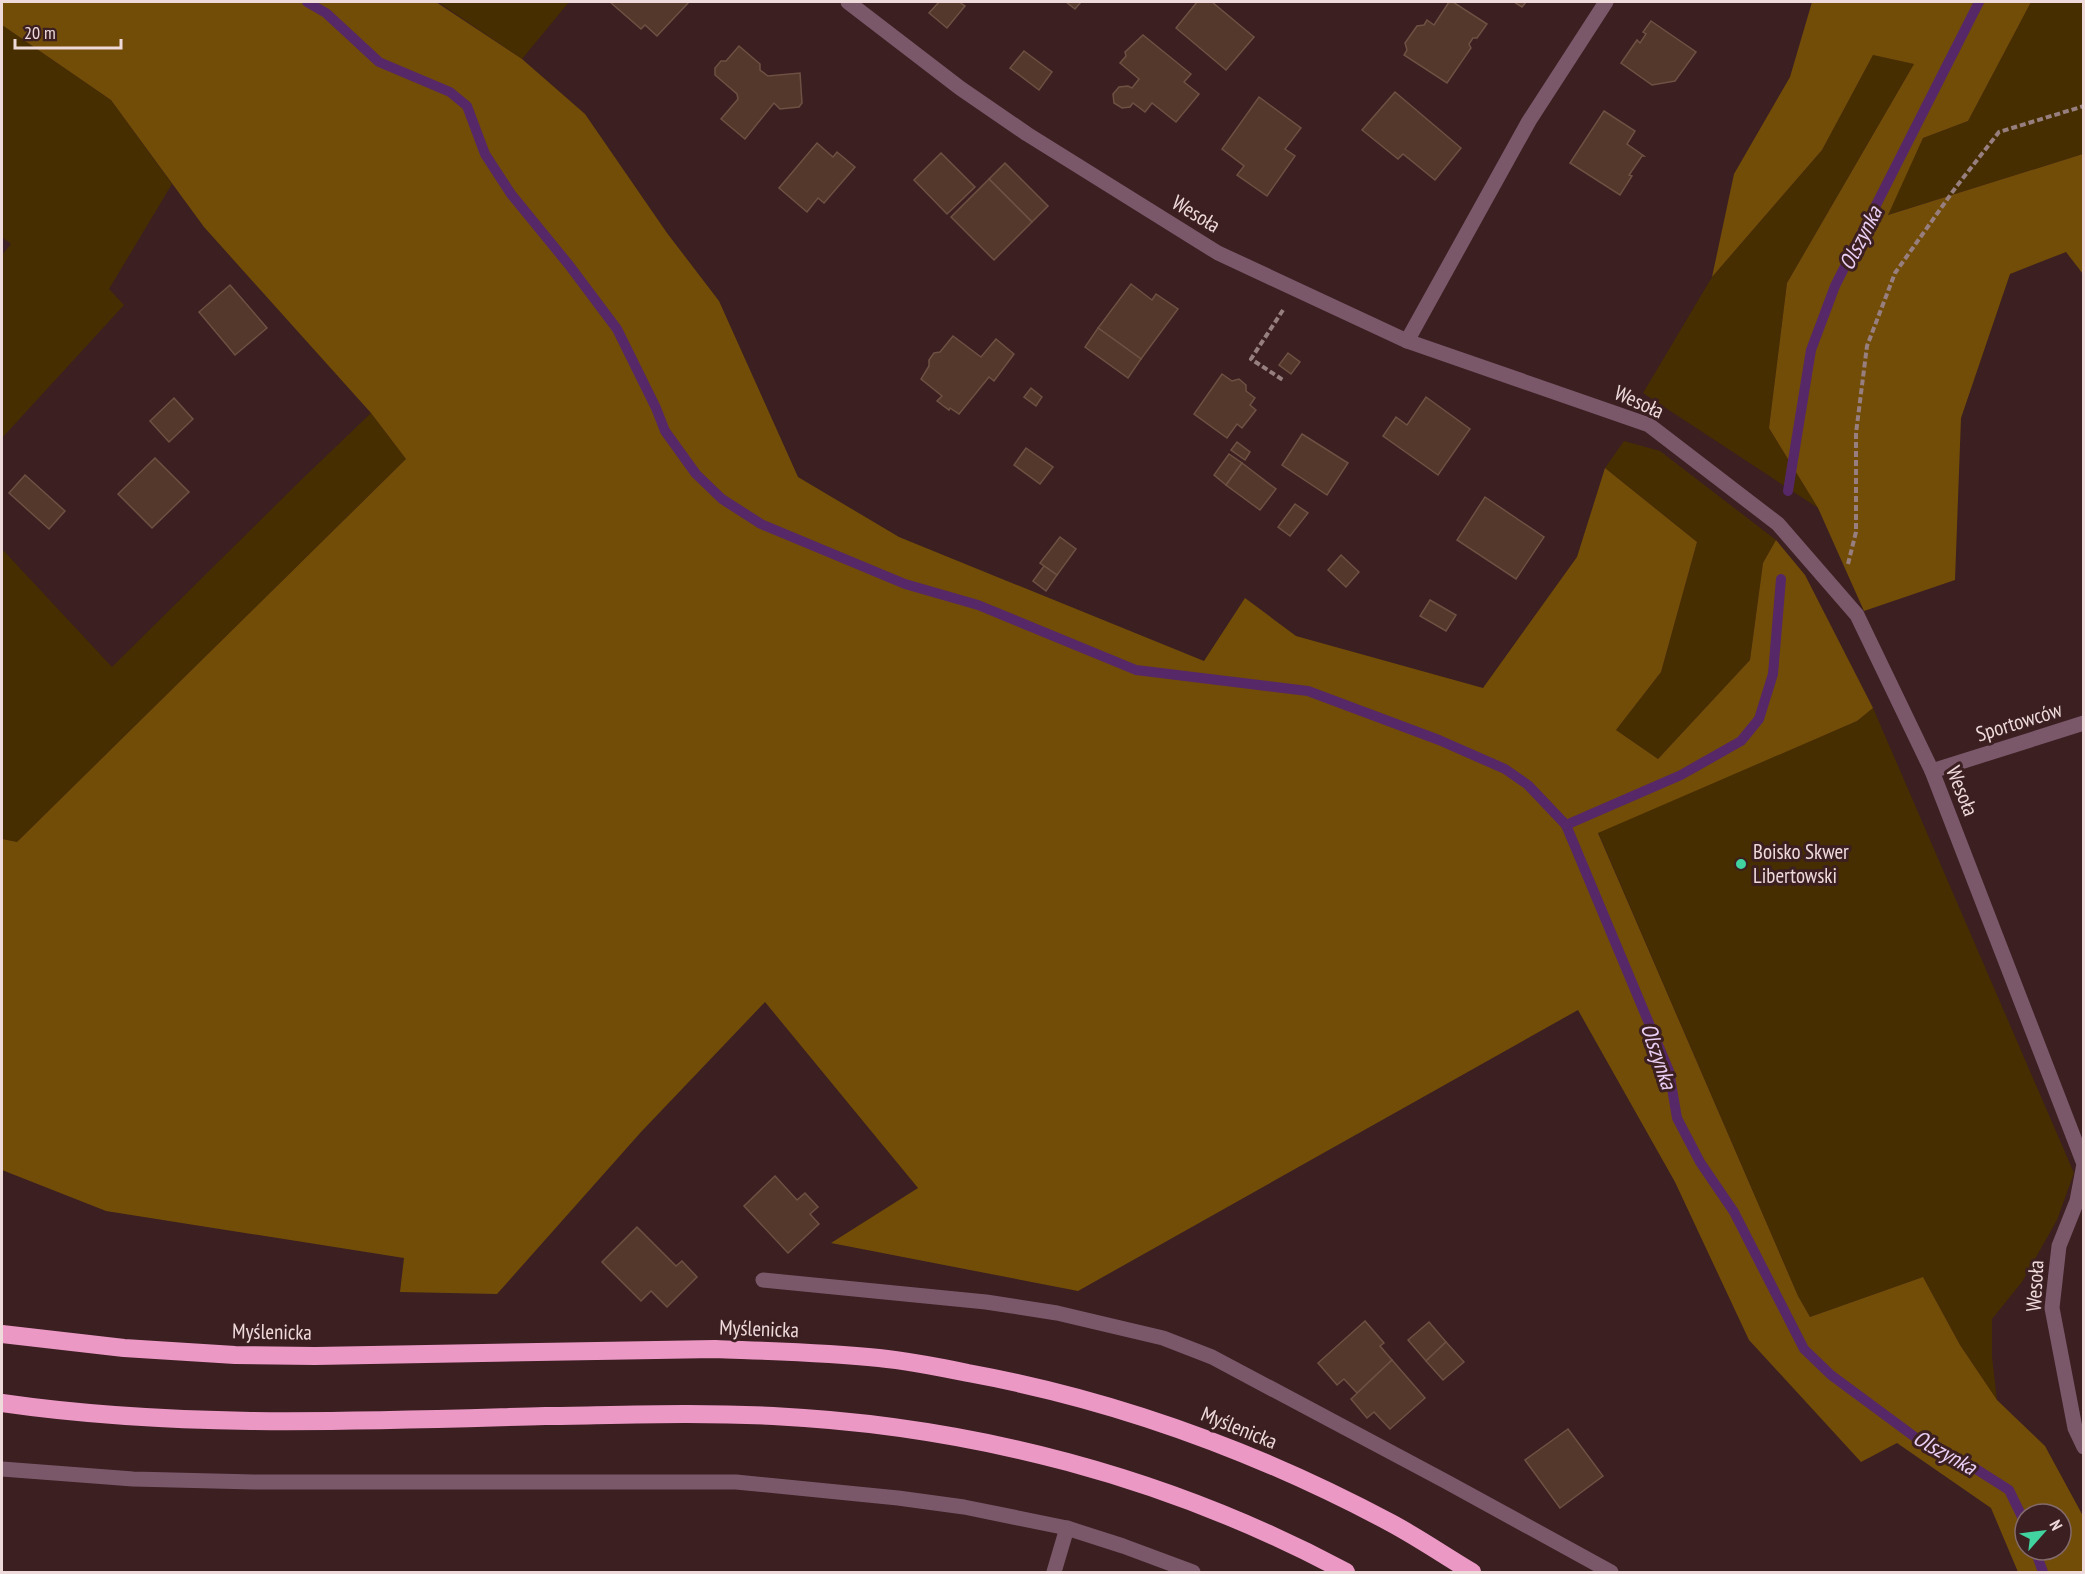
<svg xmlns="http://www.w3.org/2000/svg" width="2085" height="1574" font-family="'PT Sans Narrow',sans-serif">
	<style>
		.green { fill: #472e01 }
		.forest { fill: #724d08; fill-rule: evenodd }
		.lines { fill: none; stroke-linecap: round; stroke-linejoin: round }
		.stream { stroke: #572867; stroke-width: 10 }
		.building { fill: #53382b; stroke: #6e5143; stroke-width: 1.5 }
		.path { stroke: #977f80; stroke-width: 4; stroke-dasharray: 6 3; stroke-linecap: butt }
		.minor { stroke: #7a586a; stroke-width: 15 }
		.highway { stroke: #eb98c5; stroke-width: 18 }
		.poi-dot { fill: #41d4a1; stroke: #3b1f21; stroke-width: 2 }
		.labels { text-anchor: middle; stroke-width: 6; stroke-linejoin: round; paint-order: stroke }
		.street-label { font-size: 21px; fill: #efdadb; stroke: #3b1f21 }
		.poi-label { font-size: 21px; fill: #efdadb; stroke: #3b1f21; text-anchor: start }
		.water-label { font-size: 22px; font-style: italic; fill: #ebd0f5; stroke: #3b1f21 }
	</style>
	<rect width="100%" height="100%" fill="#3b1f21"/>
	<g class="green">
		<polygon points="438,2 569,2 522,59"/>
		<polygon points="2031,2 2083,2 2083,154 1887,215 1923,138 1968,121"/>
		<polygon points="2,25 111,100 172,184 109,289 124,305 2,438 2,255 11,244 2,237"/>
		<polygon points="1873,55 1914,64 1787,283 1769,428 1818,508 1643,393 1712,277 1822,150"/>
		<polygon points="371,413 406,459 17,842 2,839 2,549 112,667 298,483"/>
		<polygon points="1624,441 1660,451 1776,540 1763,563 1750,660 1658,759 1616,730 1661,672 1697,542 1605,468"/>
		<polygon points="1873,708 2074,1173 2057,1220 2022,1282 1992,1319 1992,1357 1997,1400 1960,1345 1923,1277 1810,1317 1798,1296 1598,832 1857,721"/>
	</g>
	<g class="forest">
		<path d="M2 2H436L522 59 585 114 667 233 719 301 798 477 899 537 1204 661 1245 598 1296 636 1483 688 1577 557 1605 468 1697 542 1661 672 1616 730 1658 759 1750 660 1763 563 1776 540 1805 575 1873 708 1857 721 1598 833 1798 1296 1810 1317 1923 1277 1960 1345 1997 1400 2045 1446 2083 1516V1572H2018L1991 1508 1897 1443 1861 1462 1749 1340 1675 1182 1578 1010 1078 1291 831 1243 918 1188 765 1002 641 1132 497 1294 400 1292 404 1258 106 1211 2 1170V839L17 842 406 459 371 413 204 227 111 100 2 25ZM2025 1514H2061V1550H2025Z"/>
		<polygon points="1812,2 2031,2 1968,121 1923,138 1888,215 2083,154 2083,274 2066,252 2010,274 1961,418 1955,580 1864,611 1818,508 1769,428 1787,283 1914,64 1873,55 1822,150 1712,277 1734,174 1790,77"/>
	</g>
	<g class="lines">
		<g class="stream">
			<polyline points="307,2 326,13 379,62 450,92 467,106 485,154 511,194 569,265 617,329 656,408 665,431 696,474 722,499 761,524 905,584 978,605 1136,670 1308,691 1439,740 1505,769 1528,785 1566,825 1669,1071 1677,1118 1700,1162 1734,1212 1804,1349 1831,1375 1927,1446 1976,1469 2009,1490 2025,1523"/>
			<polyline points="1788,491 1811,350 1835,286 1979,2"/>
			<polyline points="1566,825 1681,775 1741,741 1759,719 1773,674 1781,579"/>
			<polyline points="2035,1550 2043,1572"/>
		</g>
	</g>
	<g class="building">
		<polygon points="610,2 689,2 657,36 645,25 641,29"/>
		<polygon points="939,2 959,2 965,6 947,28 929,13"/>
		<polygon points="1066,2 1081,2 1075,9"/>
		<polygon points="1197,2 1212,2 1254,37 1226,70 1176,28"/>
		<polygon points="1449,2 1453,2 1487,24 1477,38 1473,38 1469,44 1471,48 1447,83 1404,55 1407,50 1405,43 1417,26 1424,25 1427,20 1434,25"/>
		<polygon points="1514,2 1526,2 1522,7"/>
		<polygon points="1651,21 1696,52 1675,81 1652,85 1621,63 1637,40 1640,43 1646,34 1643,32"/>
		<polygon points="1143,35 1191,74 1184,82 1199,94 1176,122 1152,103 1145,112 1133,103 1130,107 1122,108 1114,103 1113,94 1119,87 1128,86 1132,88 1139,79 1120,63 1126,56 1125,52"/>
		<polygon points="739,46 760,64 760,70 768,76 800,73 802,103 799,107 780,109 774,103 745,139 721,119 738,99 737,94 715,75 715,68 721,61 726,61"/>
		<polygon points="1024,51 1052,72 1039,90 1010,68"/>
		<polygon points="1395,92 1461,148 1435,180 1403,154 1398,159 1362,130"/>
		<polygon points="1259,97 1301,128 1285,149 1295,156 1267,196 1237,175 1244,166 1222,149"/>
		<polygon points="1604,111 1635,131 1627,144 1644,156 1642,156 1629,175 1632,176 1620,195 1570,163"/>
		<polygon points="817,143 833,157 837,152 855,167 824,203 818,198 807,212 779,188"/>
		<polygon points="941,153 975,187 947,214 914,180"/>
		<polygon points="1005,163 1048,206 1032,222 989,179"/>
		<polygon points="989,179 1032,222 994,260 951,217"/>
		<polygon points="1131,284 1152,300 1156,294 1178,309 1141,359 1098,328"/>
		<polygon points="230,285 267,328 235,355 199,312"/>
		<polygon points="1098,328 1141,359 1128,378 1085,347"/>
		<polygon points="953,336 981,357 996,339 1014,354 994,381 989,377 959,414 950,408 949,410 937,401 942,396 921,379 929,366 929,360 934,353 940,352"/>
		<polygon points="1288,353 1300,362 1291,374 1279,365"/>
		<polygon points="1222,374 1232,381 1239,379 1246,385 1246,391 1255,398 1250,405 1256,410 1242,428 1237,424 1227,438 1194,414"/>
		<polygon points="1031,388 1042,397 1036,406 1024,397"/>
		<polygon points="1426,397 1470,429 1438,475 1383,436 1396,417 1407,425"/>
		<polygon points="174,398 193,419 169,442 150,421"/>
		<polygon points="1302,434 1348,463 1327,495 1282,465"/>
		<polygon points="1237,442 1250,452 1245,460 1231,450"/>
		<polygon points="1026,448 1053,467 1040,484 1014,465"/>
		<polygon points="1229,454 1242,463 1226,485 1214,475"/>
		<polygon points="155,458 189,492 152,528 118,494"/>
		<polygon points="1242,463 1276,489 1260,510 1226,485"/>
		<polygon points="25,475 65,511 49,529 9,493"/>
		<polygon points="1485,497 1544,537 1516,579 1457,540"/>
		<polygon points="1295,504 1308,513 1290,536 1278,527"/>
		<polygon points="1060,537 1076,549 1057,575 1040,563"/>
		<polygon points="1341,555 1359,572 1346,587 1328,570"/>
		<polygon points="1044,566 1057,575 1046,591 1033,581"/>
		<polygon points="1430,600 1456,615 1446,631 1420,616"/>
		<polygon points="775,1176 797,1200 805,1193 818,1207 810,1214 819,1224 788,1253 744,1206"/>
		<polygon points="637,1227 676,1266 682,1261 697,1277 667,1307 651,1291 641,1301 602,1262"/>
		<polygon points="1365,1321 1384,1343 1380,1346 1392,1360 1357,1393 1344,1379 1337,1385 1318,1363"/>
		<polygon points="1429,1322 1446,1342 1426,1361 1408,1340"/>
		<polygon points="1446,1342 1464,1362 1443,1380 1426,1361"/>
		<polygon points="1392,1360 1425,1398 1390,1429 1374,1412 1367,1418 1351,1399"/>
		<polygon points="1568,1429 1603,1476 1560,1508 1525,1460"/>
	</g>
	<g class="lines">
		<g class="path">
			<polyline points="1283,310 1251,359 1283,380"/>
			<polyline points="1848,564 1856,532 1856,433 1867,346 1895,273 1956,187 1999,132 2084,106"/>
		</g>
		<g class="minor">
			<polyline points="848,2 960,88 1027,134 1218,253 1407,341 1649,425 1778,524 1857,615 1932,771 2084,1164 2077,1201 2059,1246 2052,1308 2075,1428 2084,1447"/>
			<polyline points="1407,341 1529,121 1606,2"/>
			<polyline points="1932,771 2084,723"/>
			<polyline points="763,1280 986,1302 1057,1313 1163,1338 1212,1357 1445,1481 1611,1572"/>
			<polyline points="2,1469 133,1479 254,1482 736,1482 898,1498 964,1507 1067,1528 1123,1546 1193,1572"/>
			<polyline points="1054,1572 1067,1528"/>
		</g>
		<g class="highway">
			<path d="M2 1334 124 1348 235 1355 315 1356 715 1349C770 1351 824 1352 879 1358 909 1361 939 1367 968 1373 1116 1400 1258 1452 1391 1523 1419 1538 1445 1556 1472 1572"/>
			<path d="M2 1403C182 1429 364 1421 545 1416 621 1415 697 1412 773 1416 973 1426 1169 1477 1346 1572"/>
		</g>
	</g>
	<circle class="poi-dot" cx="1741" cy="864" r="6"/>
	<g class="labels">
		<g class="street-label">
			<text transform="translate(1196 214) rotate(31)" y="7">Wesoła</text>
			<text transform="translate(1639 402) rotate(24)" y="7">Wesoła</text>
			<text transform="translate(2019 722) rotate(-17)" y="7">Sportowców</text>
			<text transform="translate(1962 791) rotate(68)" y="7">Wesoła</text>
			<text transform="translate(2035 1286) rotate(-87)" y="7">Wesoła</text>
			<text transform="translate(759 1329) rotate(2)" y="7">Myślenicka</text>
			<text transform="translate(272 1332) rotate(1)" y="7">Myślenicka</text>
			<text transform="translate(1239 1428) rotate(22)" y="7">Myślenicka</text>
		</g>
		<g class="poi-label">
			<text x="1753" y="859">Boisko Skwer<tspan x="1753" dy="24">Libertowski</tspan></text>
		</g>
		<g class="water-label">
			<text transform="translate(1860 238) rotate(-63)" y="8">Olszynka</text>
			<text transform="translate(1659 1056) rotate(71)" y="8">Olszynka</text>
			<text transform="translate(1945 1452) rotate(29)" y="8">Olszynka</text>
		</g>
	</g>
	<rect width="2085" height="1574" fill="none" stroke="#efdadb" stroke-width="6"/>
	<g transform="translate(2043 1532) rotate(62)"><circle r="28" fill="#3b1f21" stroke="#836a6b" stroke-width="1.5"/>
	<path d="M0-4.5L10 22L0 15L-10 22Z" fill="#41d4a1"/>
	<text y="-9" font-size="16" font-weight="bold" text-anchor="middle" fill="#efdadb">N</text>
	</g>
	<path d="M15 39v9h106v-9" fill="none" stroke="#efdadb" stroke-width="3"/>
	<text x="24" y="39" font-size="18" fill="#efdadb" stroke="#3b1f21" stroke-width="4.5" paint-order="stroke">20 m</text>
</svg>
